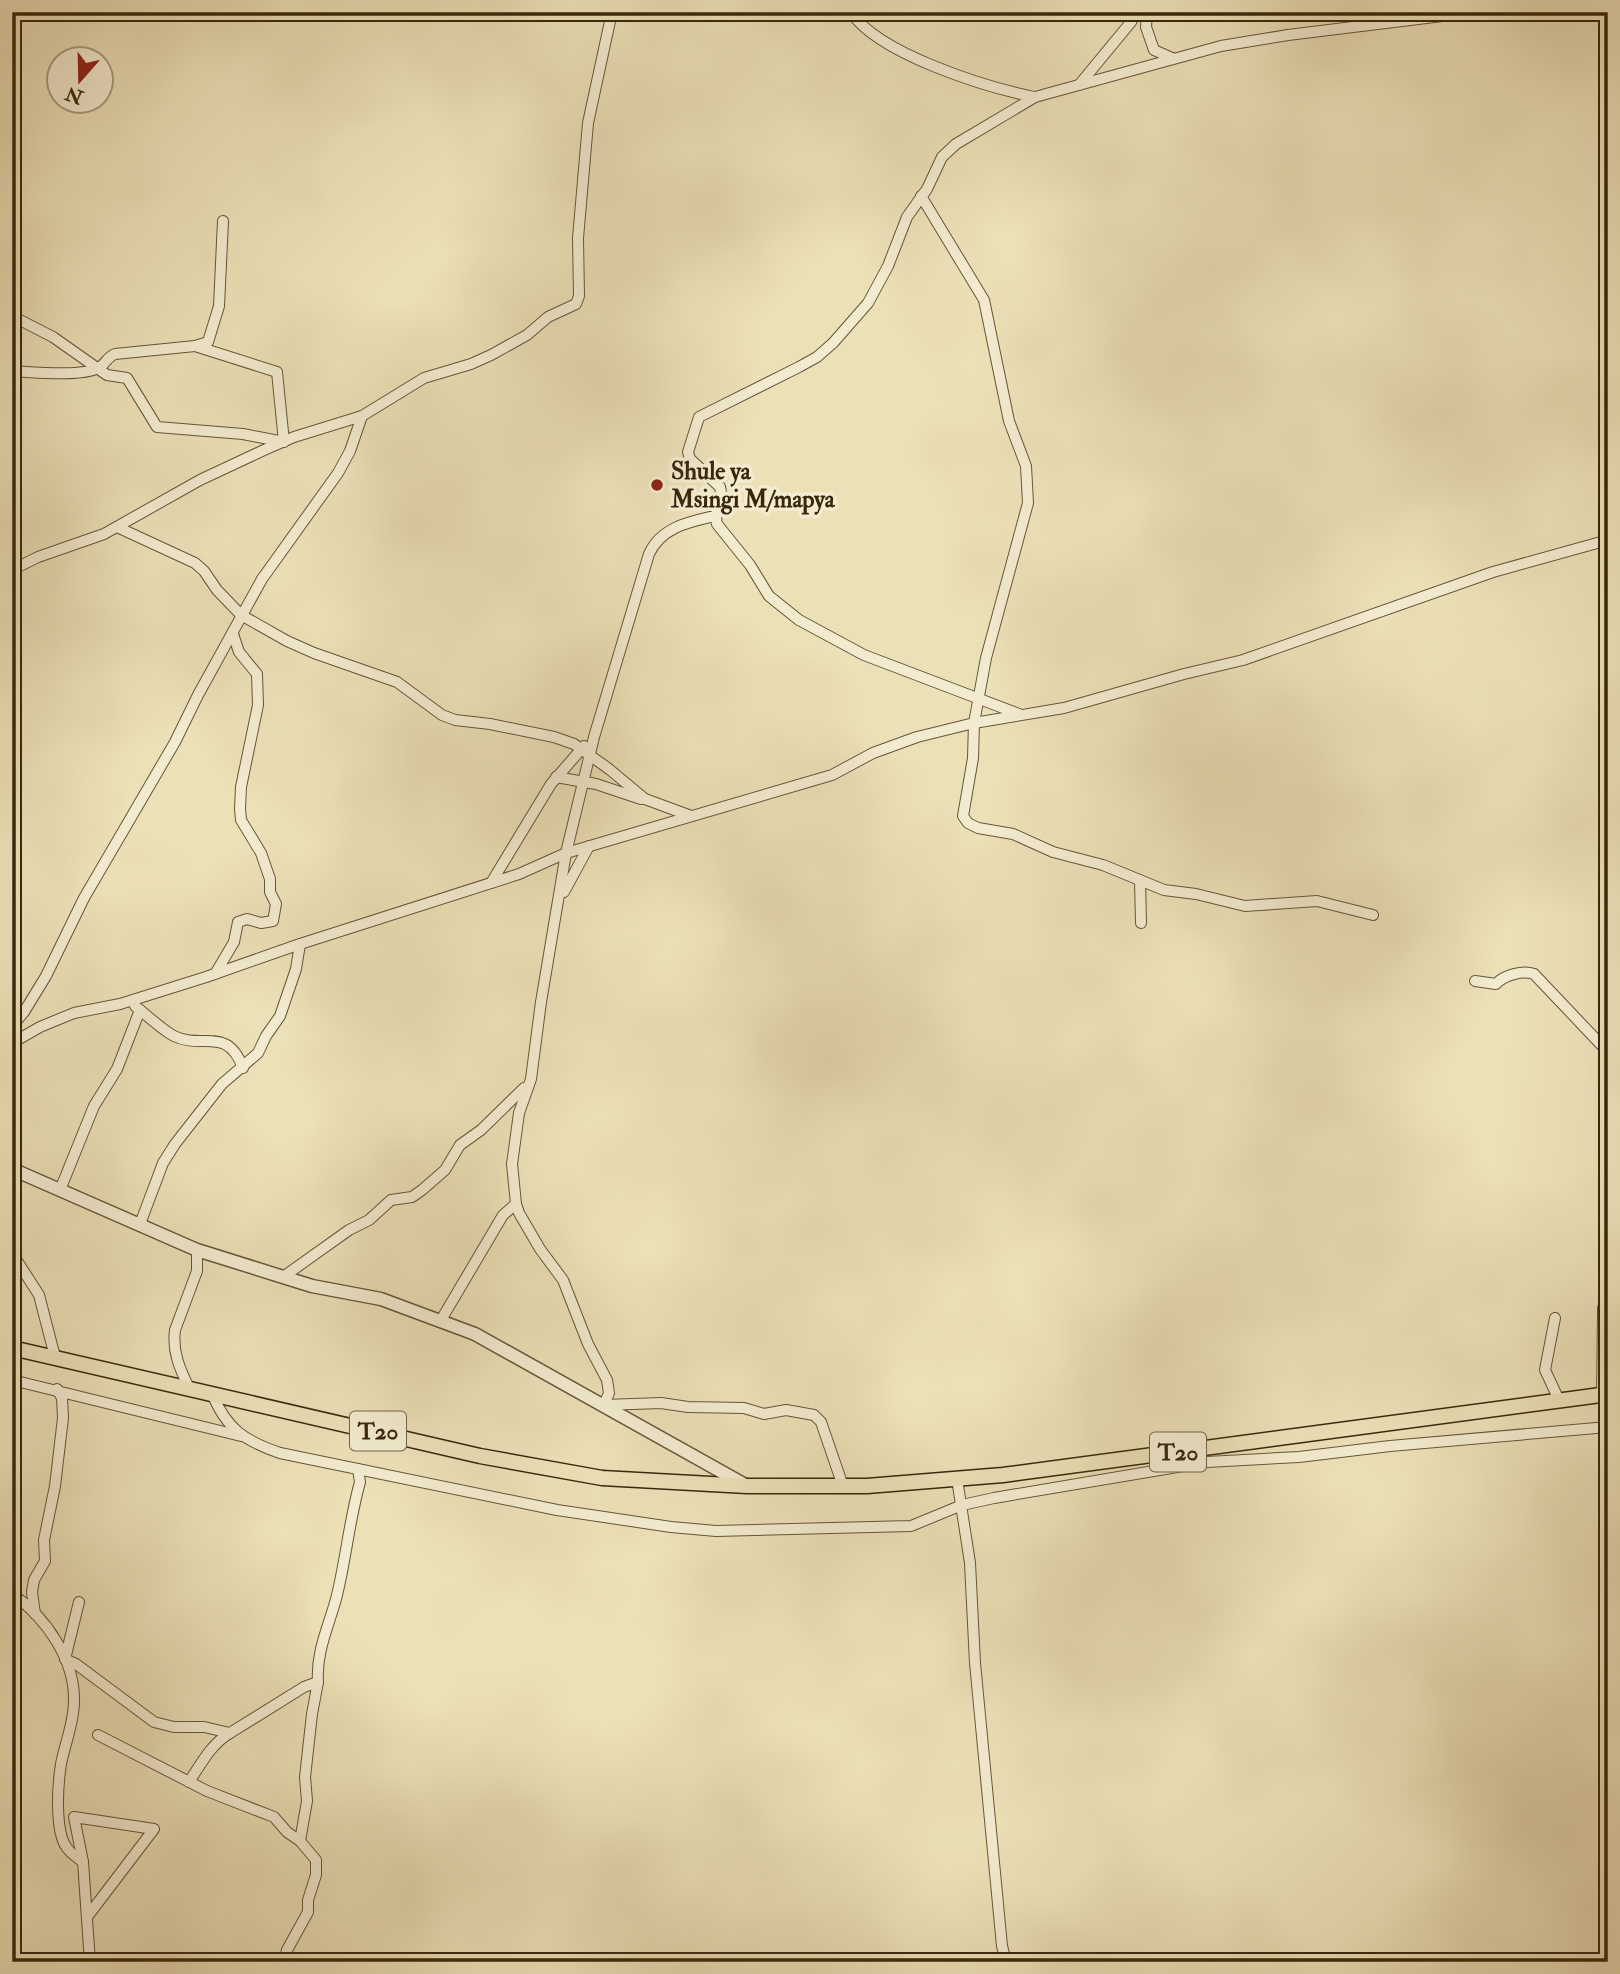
<svg xmlns="http://www.w3.org/2000/svg" width="1620" height="1974" font-family="'IM FELL Double Pica',serif">
	<style>
		.lines { fill: none; stroke-linecap: round; stroke-linejoin: round }
		.minor-casing { stroke: #665537; stroke-width: 12 }
		.tertiary-casing { stroke: #665537; stroke-width: 15 }
		.primary-casing { stroke: #39270c; stroke-width: 17 }
		.minor { stroke: #f3ebd0; stroke-width: 10 }
		.tertiary { stroke: #f3ebd0; stroke-width: 12 }
		.primary { stroke: #ece0b7; stroke-width: 14 }
		.poi-dot { fill: #8f2418; stroke: #f3ebd0; stroke-width: 2.5 }
		.labels { text-anchor: middle; stroke-width: 7; stroke-linejoin: round; paint-order: stroke }
		.shield { fill: #f3ebd0; stroke: #716247; stroke-width: 2 }
		.shield-label { font-size: 23px; font-weight: bold; fill: #39270c }
		.poi-label { font-size: 24px; font-weight: bold; fill: #39270c; stroke: #f3ebd0; text-anchor: start }
	</style>
	<rect width="100%" height="100%" fill="#ece0b7"/>
	<filter id="stains"><feTurbulence type="fractalNoise" baseFrequency=".00286" numOctaves="4"/><feColorMatrix values="0 0 0 0 .2 0 0 0 0 .09 0 0 0 0 .02 0 0 0 .5 -.17"/></filter>
	<radialGradient id="worn" r=".72"><stop offset=".6" stop-color="#630" stop-opacity="0"/><stop offset="1" stop-color="#630" stop-opacity=".3"/></radialGradient>
	<g class="lines">
		<g class="minor-casing">
			<g id="minor">
				<path d="M851 12C878 54 986 87 1034 97"/>
				<polyline points="1147,12 1146,27 1154,50 1172,58"/>
				<polyline points="1079,85 1131,22 1136,12"/>
				<polyline points="921,196 984,300 1009,421 1026,466 1028,503 986,658 974,723 973,758 963,816 968,823 978,828 1013,834 1053,852 1103,865 1164,890 1196,894 1245,906 1317,901 1373,915"/>
				<polyline points="12,316 53,337 107,375 127,378 157,427 243,434 284,442 277,372 195,346"/>
				<path d="M12 371C32 372 82 377 98 368 105 365 107 357 115 354L195 346 208 342 219 306 223 221"/>
				<path d="M715 516C689 522 661 527 649 554L594 737 566 853 541 1002 531 1079 519 1113 512 1164 516 1204 519 1213 540 1249 563 1280 588 1344 607 1380 609 1393 604 1405 661 1403 688 1407 744 1408 764 1414 786 1410 814 1415 821 1422 843 1486"/>
				<polyline points="117,527 195,563 204,571 217,590 241,615 287,641 314,653 397,682 442,715 455,720 490,724 554,737 574,744 609,769 645,799 691,816"/>
				<polyline points="12,570 38,557 104,534 200,480 264,450 294,437 362,416 424,378 471,364 491,355 527,335 548,317 576,304 579,296 578,238 588,123 612,12"/>
				<path d="M1019 714 864 655 799 620 769 596 750 565 717 524C713 511 724 501 720 487L690 459 688 452 699 417 799 367 817 357 833 343 868 303 888 266 907 217 927 189 942 157 956 144 1035 97 1221 46 1288 35 1475 12"/>
				<polyline points="556,777 596,784 641,799"/>
				<polyline points="1140,880 1141,923"/>
				<polyline points="491,883 551,784 584,746"/>
				<polyline points="564,892 589,846"/>
				<polyline points="215,974 234,942 238,922 247,919 261,923 273,921 276,904 270,892 270,879 261,853 241,820 240,809 241,787 258,705 257,674 239,652 233,634"/>
				<path d="M1475 981 1496 984C1504 975 1523 970 1534 974L1608 1052"/>
				<path d="M135 1006C147 1015 162 1030 174 1036 202 1050 227 1025 243 1068"/>
				<polyline points="12,1026 24,1012 46,976 84,898 175,742 198,695 262,579 338,473 350,451 362,416"/>
				<polyline points="12,1043 40,1027 74,1013 120,1004 206,977 300,944 519,874 566,853 832,775 873,753 917,737 974,723 1064,708 1184,674 1243,660 1493,572 1608,540"/>
				<polyline points="60,1190 94,1106 117,1069 140,1010"/>
				<polyline points="140,1224 163,1163 175,1144 222,1084 258,1053 266,1036 280,1016 296,969 300,944"/>
				<polyline points="12,1253 39,1295 55,1357"/>
				<polyline points="283,1277 349,1230 369,1220 391,1200 412,1197 422,1190 445,1170 460,1145 481,1130 524,1088"/>
				<polyline points="1555,1318 1545,1370 1559,1400"/>
				<polyline points="441,1320 503,1215 516,1204"/>
				<polyline points="12,1380 241,1436"/>
				<path d="M189 1388C180 1369 172 1352 175 1330L197 1271V1250"/>
				<path d="M212 1393C226 1429 245 1441 280 1453L557 1510 671 1527 716 1531 911 1526 962 1505 994 1498 1207 1462 1299 1457 1390 1446 1608 1427"/>
				<polyline points="1602,1395 1603,1315 1603,1308 1608,1301"/>
				<polyline points="957,1479 970,1563 975,1663 1002,1946 1006,1962"/>
				<path d="M12 1594C46 1617 75 1660 74 1701 74 1723 65 1743 61 1764 58 1784 57 1804 59 1823 60 1831 62 1842 67 1848 71 1854 78 1858 83 1862L90 1962"/>
				<path d="M79 1602 65 1659 76 1664 154 1722 174 1727H204L230 1733 304 1687 318 1682C316 1652 328 1628 336 1599 346 1560 349 1521 360 1482L358 1469"/>
				<polyline points="35,1614 32,1592 34,1580 45,1561 44,1540 55,1486 63,1418 62,1398 57,1389"/>
				<polyline points="98,1735 207,1791 274,1817 287,1832 300,1841 316,1860 316,1875 308,1900 308,1912 287,1950 284,1962"/>
				<path d="M189 1782C201 1764 211 1744 230 1733"/>
				<polyline points="300,1841 307,1801 305,1777 312,1714 318,1682"/>
				<polyline points="83,1862 74,1817 154,1829 87,1917"/>
			</g>
		</g>
		<g class="tertiary-casing">
			<polyline id="tertiary" points="12,1169 197,1250 312,1286 381,1299 475,1334 747,1486"/>
		</g>
		<g class="primary-casing">
			<polyline id="primary" points="12,1348 480,1456 602,1478 747,1486 867,1486 1003,1475 1608,1394"/>
		</g>
		<use href="#minor" class="minor"/>
		<use href="#tertiary" class="tertiary"/>
		<use href="#primary" class="primary"/>
	</g>
	<circle class="poi-dot" cx="657" cy="485" r="7"/>
	<g class="labels">
		<g class="shield">
			<rect x="350" y="1411.5" width="56" height="39" rx="5"/>
			<rect x="1150" y="1432.5" width="56" height="39" rx="5"/>
		</g>
		<g class="shield-label">
			<text x="378" y="1439">T20</text>
			<text x="1178" y="1460">T20</text>
		</g>
		<g class="poi-label">
			<text x="671" y="479">Shule ya<tspan x="671" dy="28">Msingi M/mapya</tspan></text>
		</g>
	</g>
	<rect width="1620" height="1974" fill="none" stroke="#ece0b7" stroke-width="42"/>
	<rect x="14" y="14" width="1592" height="1946" fill="none" stroke="#39270c" stroke-width="3.5"/>
	<rect x="21" y="21" width="1578" height="1932" fill="none" stroke="#39270c" stroke-width="2"/>
	<g transform="translate(80 80) rotate(200)"><circle r="33" fill="#f3ebd0" stroke="#a99d82" stroke-width="2"/>
	<path d="M0-5L12 26L0 18L-12 26Z" fill="#8f2418"/>
	<text y="-10" font-size="19" font-weight="bold" text-anchor="middle" fill="#39270c">N</text>
	</g>
	<rect width="100%" height="100%" filter="url(#stains)"/>
	<rect width="100%" height="100%" fill="url(#worn)"/>
</svg>
